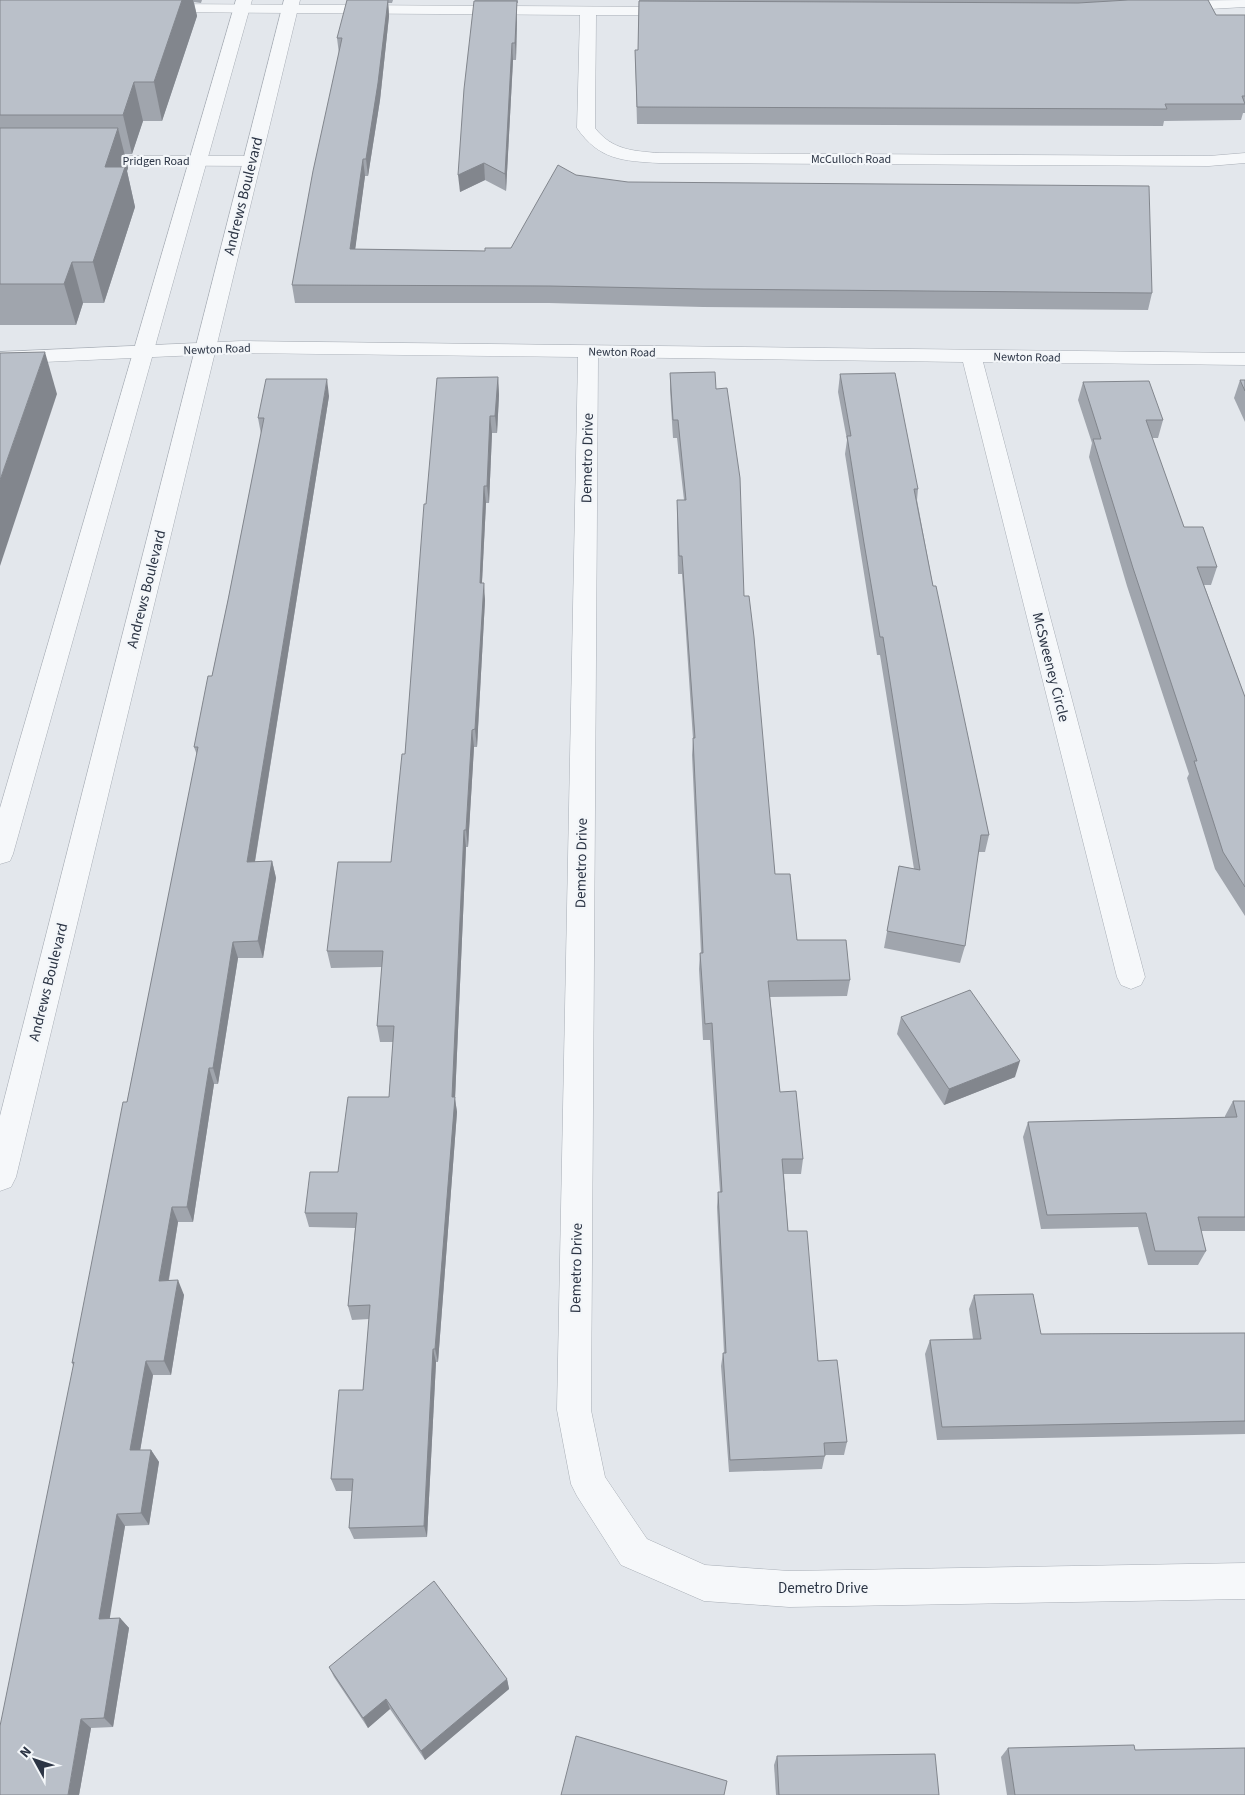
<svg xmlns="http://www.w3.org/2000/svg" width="1245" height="1795" font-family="'Source Sans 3',sans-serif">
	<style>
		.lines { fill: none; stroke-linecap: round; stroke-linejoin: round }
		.minor-casing { stroke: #a8aeb6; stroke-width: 1 }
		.tertiary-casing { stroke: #a8aeb6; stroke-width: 1 }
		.minor { fill: #f6f8fa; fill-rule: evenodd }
		.tertiary { fill: #f6f8fa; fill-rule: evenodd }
		.wall { fill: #a0a5ad }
		.shaded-wall { fill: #82868d }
		.building { fill: #bac0c9; stroke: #82868d }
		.labels { text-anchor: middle; stroke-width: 4.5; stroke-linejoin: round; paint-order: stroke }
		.far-street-label { font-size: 12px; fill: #2b3444; stroke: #f3f6f9 }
		.street-label { font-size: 15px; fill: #2b3444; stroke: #f3f6f9 }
	</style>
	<rect width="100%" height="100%" fill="#e3e7ec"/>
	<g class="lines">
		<g class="minor-casing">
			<g id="minor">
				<polygon points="1245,0 1245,7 1174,11 1166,6 1174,1"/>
				<path d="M157 4 682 7 684 10 682 13 676 15H596L595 128C612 150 633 151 659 153L1209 156 1245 153V163L1209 166 659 163C623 161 599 160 577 128L580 15 151 12 149 9Z"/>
				<polygon points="88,156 252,156 258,157 261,161 258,165 252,166 82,165 79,161 82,157"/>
				<polygon points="242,341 1245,353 1245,365 983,362 1145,977 1141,985 1131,989 1121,985 1117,977 963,362 598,357 591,1410 605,1477 647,1539 705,1565 789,1571 1245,1563 1245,1599 789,1607 704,1601 621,1565 577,1496 571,1484 557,1410 578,357 242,353 0,364 0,352"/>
			</g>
		</g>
		<g class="tertiary-casing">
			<g id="tertiary">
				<polygon points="236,0 252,0 13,854 10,861 0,864 0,808"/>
				<polygon points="284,0 300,0 16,1177 11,1187 0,1191 0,1116"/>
			</g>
		</g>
		<use href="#minor" class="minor"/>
		<use href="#tertiary" class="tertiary"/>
	</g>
	<g class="wall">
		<polygon points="0,0 202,0 201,3 194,2 197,16 162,121 143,121 132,154 124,154 128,168 127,171 135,207 104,303 83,303 76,325 0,325"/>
		<polygon points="352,0 393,0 392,3 388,3 389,16 380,100 368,176 365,176 355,249 485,251 511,248 576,175 1152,293 1148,310 703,307 549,303 295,303 292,285 339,54 337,38"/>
		<polygon points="475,0 518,0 518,3 517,3 517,17 516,60 513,60 506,191 485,180 460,192"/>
		<polygon points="639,0 1208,0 1216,15 1245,15 1245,113 1243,113 1241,120 1164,121 1163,126 637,124 635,50 638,50"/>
		<polygon points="670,373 716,389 744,596 775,874 797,940 850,980 847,996 770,997 780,1092 803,1159 801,1174 784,1174 788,1231 818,1361 847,1442 844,1455 825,1455 822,1469 729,1472 721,1366 723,1353 724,1353 717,1207 718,1192 720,1192 710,1040 703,1040 699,969 700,953 701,953 692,755 693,739 682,574 678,574 677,517 677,500 684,500 677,438 673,438 670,390"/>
		<polygon points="840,374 918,489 917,500 933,586 989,835 985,852 978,852 965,946 960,963 884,948 899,866 914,869 880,655 877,655 845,454 847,440 838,392"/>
		<polygon points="498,377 499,395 497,433 492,433 489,503 486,503 482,583 485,600 477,747 474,747 468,847 466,847 455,1099 457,1112 438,1362 436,1362 427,1537 354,1539 349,1528 352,1491 336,1491 331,1479 363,1390 369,1319 352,1320 348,1306 355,1228 309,1227 305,1213 338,1172 389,1097 393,1042 380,1042 377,1026 382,967 331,968 327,951 391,862 405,754 426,504"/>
		<polygon points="1240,380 1245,380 1245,422 1234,398"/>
		<polygon points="1083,382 1163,420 1158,438 1152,438 1184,527 1217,567 1211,585 1204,585 1245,697 1245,916 1215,869 1187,778 1189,774 1127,586 1089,457 1092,443 1078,400"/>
		<polygon points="329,396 255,862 272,861 276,878 263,958 238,958 218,1084 214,1084 193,1222 178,1222 169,1280 184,1295 171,1375 153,1375 140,1450 151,1450 159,1462 149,1525 125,1526 109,1618 120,1618 129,1628 113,1727 91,1728 79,1795 73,1365 72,1363 127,1102 197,755 194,747 212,676 228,600 261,434 258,418"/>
		<polygon points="901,1017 1015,1077 944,1105 897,1034"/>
		<polygon points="1233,1101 1245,1101 1245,1231 1201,1231 1206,1251 1198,1265 1148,1265 1138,1227 1041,1229 1023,1137 1028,1122 1225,1117 1225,1116"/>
		<polygon points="974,1295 1041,1334 1245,1333 1245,1434 937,1440 925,1354 930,1340 973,1339 969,1309"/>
		<polygon points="329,1667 507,1679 509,1689 425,1760 390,1709 368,1728 334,1677"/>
		<polygon points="1008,1748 1135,1750 1245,1795 1007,1795 1001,1757"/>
		<polygon points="777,1756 939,1795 776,1795 774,1765"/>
	</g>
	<g class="shaded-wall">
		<polygon points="182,0 193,0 197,16 162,121 154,82"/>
		<polygon points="388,0 389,16 380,100 368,176 366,159"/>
		<polygon points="517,1 517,17 516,60 515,43"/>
		<polygon points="512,43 513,60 506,191 505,174"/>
		<polygon points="134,82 143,121 132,154 123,115"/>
		<polygon points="118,128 128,168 127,171 135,207 104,303 93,262 105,167"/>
		<polygon points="363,159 365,176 353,266 350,249"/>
		<polygon points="484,163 485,180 460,192 458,175"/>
		<polygon points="72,262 83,303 76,325 64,284"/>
		<polygon points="45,352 57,394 0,566 0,480"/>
		<polygon points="498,377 499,395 497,433 495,416"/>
		<polygon points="327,379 329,396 252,879 247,862"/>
		<polygon points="490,416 492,433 489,503 487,486"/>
		<polygon points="484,486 486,503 481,600 480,583"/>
		<polygon points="484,583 485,600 477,747 475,729"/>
		<polygon points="472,730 474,747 468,847 466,830"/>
		<polygon points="464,830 466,847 455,1099 457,1112 438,1362 435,1349 452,1097"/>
		<polygon points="272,861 276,878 263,958 258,941"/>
		<polygon points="233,942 238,958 218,1084 213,1068"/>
		<polygon points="1020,1061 1015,1077 944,1105 949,1089"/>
		<polygon points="209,1068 214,1084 193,1222 187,1207"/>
		<polygon points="172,1207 178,1222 166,1295 159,1281"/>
		<polygon points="178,1280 184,1295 171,1375 164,1361"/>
		<polygon points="433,1349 436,1362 427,1537 424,1526"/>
		<polygon points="146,1361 153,1375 138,1463 130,1450"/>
		<polygon points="151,1450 159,1462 149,1525 141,1513"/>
		<polygon points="117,1514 125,1526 108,1629 99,1619"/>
		<polygon points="120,1618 129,1628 113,1727 104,1718"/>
		<polygon points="507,1679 509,1689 425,1760 421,1751"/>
		<polygon points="386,1699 390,1709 368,1728 363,1718"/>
		<polygon points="81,1719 91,1728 79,1795 68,1795"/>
	</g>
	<g class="building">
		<polygon points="0,0 182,0 154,82 134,82 123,115 0,115"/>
		<polygon points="347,0 388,0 378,83 366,159 363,159 350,249 485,251 485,248 511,248 558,165 576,175 628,182 1149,186 1152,293 703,289 549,286 292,285 313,171 342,38 337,38"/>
		<polygon points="1128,0 1208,0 1216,15 1245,15 1245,96 1242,96 1245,104 1165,104 1167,109 637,107 635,50 638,50 639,1 1078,3"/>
		<polygon points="474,1 517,1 515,43 512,43 505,174 484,163 458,175 464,89"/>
		<polygon points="0,128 118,128 105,167 125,167 93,262 72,262 64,284 0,284"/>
		<polygon points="45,352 0,480 0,353"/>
		<polygon points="715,372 716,389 727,388 740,478 744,596 749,596 754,637 775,874 790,874 797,940 846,940 850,980 768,981 780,1092 796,1091 803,1159 782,1159 788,1231 807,1231 818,1361 837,1360 847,1442 824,1443 825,1456 730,1460 723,1353 726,1353 718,1192 722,1192 712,1023 705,1024 700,953 703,953 693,738 695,738 682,556 679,556 677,500 686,500 678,420 673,420 670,373"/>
		<polygon points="895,373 918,489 914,489 933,586 936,586 989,835 981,835 965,946 887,931 899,866 920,870 883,637 880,637 864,543 847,436 851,436 840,374"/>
		<polygon points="498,377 495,416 490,416 487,486 484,486 480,583 484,583 475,729 472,730 466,830 464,830 452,1097 455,1097 435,1349 433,1349 424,1526 349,1528 353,1479 331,1479 339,1390 363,1390 370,1305 348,1306 357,1213 305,1213 310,1172 338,1172 348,1097 389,1097 394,1026 377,1026 383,951 327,951 338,862 391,862 402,754 405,754 424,504 426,504 437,378"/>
		<polygon points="266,379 327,379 247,862 272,861 258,941 233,942 213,1068 209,1068 187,1207 172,1207 159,1281 178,1280 164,1361 146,1361 130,1450 151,1450 141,1513 117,1514 99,1619 120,1618 104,1718 81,1719 68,1795 0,1795 0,1726 74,1362 72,1363 123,1102 127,1102 198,747 194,747 208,676 212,676 228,600 264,418 258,418"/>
		<polygon points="1240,380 1245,380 1245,391"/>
		<polygon points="1149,381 1163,420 1146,420 1184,527 1203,527 1217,567 1197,567 1245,697 1245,887 1223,852 1194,761 1197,761 1133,568 1093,439 1101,439 1083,382"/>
		<polygon points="970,990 1020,1061 949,1089 901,1017"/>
		<polygon points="1233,1101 1245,1101 1245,1217 1198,1217 1206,1251 1155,1251 1146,1213 1047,1215 1028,1122 1237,1117"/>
		<polygon points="1033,1294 1041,1334 1245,1333 1245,1421 942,1427 930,1340 981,1339 974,1295"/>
		<polygon points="434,1581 507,1679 421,1751 386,1699 363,1718 329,1667"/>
		<polygon points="576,1736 727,1781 724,1795 561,1795"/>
		<polygon points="1134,1745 1135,1750 1245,1748 1245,1795 1015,1795 1008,1748"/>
		<polygon points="935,1754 939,1795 779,1795 777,1756"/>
	</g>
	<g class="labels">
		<g class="far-street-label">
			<text x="851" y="163">McCulloch Road</text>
			<text x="156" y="165">Pridgen Road</text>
			<text transform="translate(217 349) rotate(-2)" y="4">Newton Road</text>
			<text transform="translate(622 352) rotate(1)" y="4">Newton Road</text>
			<text transform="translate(1027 357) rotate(1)" y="4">Newton Road</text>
		</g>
		<g class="street-label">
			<text transform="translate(243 196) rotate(-76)" y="5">Andrews Boulevard</text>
			<text transform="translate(587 458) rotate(-89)" y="5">Demetro Drive</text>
			<text transform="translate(146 589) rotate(-76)" y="5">Andrews Boulevard</text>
			<text transform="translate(1051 667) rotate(76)" y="5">McSweeney Circle</text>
			<text transform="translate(581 863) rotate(-89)" y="5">Demetro Drive</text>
			<text transform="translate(48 982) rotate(-76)" y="5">Andrews Boulevard</text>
			<text transform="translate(576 1268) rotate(-89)" y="5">Demetro Drive</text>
			<text x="823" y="1593">Demetro Drive</text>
		</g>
	</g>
	<g transform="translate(35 1760) rotate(310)" stroke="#f3f6f9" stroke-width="4" paint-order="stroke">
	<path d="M0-4L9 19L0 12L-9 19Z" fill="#2b3444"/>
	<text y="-8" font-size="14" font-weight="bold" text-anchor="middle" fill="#2b3444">N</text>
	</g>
</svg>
